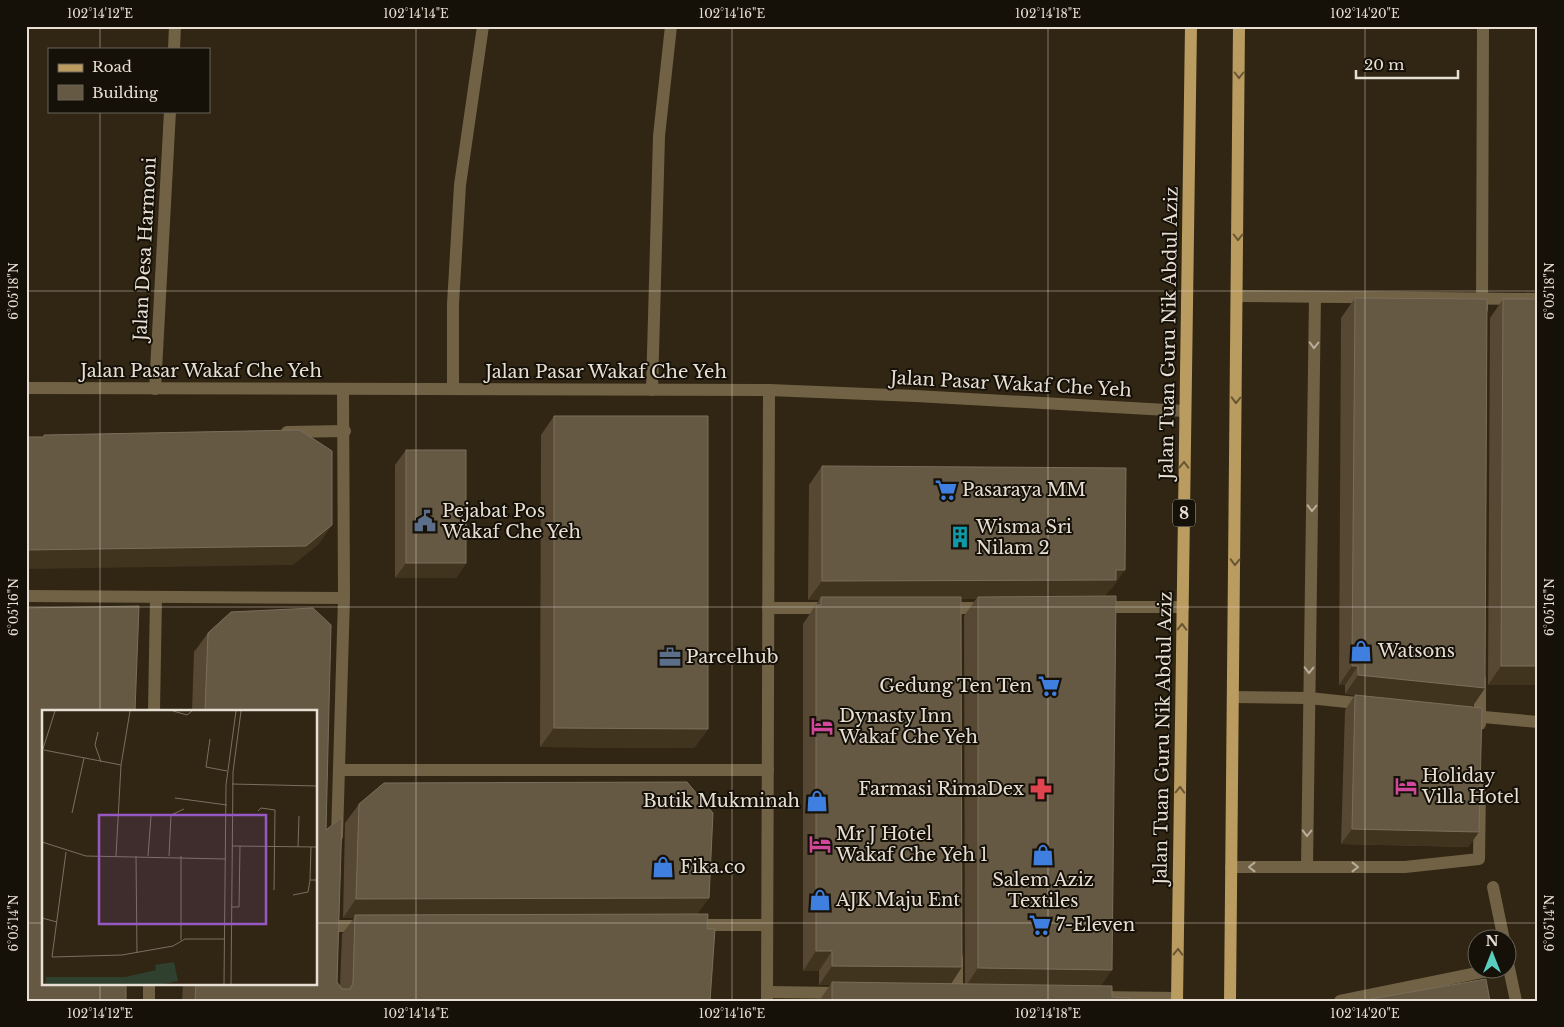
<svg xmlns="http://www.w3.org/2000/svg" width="1564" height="1027" font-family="'Libre Baskerville',serif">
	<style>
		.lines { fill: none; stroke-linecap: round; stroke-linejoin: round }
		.service { stroke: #716246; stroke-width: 12 }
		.minor { stroke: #716246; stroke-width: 12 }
		.tertiary { stroke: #716246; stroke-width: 12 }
		.primary { stroke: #ba9b60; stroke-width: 12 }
		.wall { fill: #564833; fill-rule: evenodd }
		.shaded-wall { fill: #41341f }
		.building { fill: #665944; stroke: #7a6e5b }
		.oneway { stroke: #685634 }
		.oneway2 { stroke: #b8ad9b }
		.ticks { fill: none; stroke: #e7dfd4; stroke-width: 1; stroke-opacity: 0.45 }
		.labels { text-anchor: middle; stroke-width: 4; stroke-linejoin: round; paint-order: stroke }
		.shield { fill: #151008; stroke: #a8a197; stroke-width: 1 }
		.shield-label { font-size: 16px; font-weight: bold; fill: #e7dfd4 }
		.street-label { font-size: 18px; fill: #e7dfd4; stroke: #151008 }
		.poi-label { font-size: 18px; fill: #e7dfd4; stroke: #151008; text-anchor: start }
		.inset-road { fill: none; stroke: #7a7060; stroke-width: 1 }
		.view { fill: #9659c4; fill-opacity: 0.15; stroke: #9659c4; stroke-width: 2.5 }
		.inset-edge { fill: none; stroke: #e7dfd4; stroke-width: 2.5 }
		.neatline { fill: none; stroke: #e7dfd4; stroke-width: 2 }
		.ticks-label { font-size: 12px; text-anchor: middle; fill: #e7dfd4 }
	</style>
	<rect width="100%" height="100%" fill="#312613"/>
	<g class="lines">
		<g class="service">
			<polyline points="1482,309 1483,26"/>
			<polyline points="287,432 345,431"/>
			<polyline points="26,596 344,598"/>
			<polyline points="1098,607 1183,607"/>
			<polyline points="768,608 831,608"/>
			<polyline points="946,608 986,608"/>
			<polyline points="1309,698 1366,704"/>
			<polyline points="154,711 156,597"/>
			<polyline points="1473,716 1538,722"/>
			<polyline points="1480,724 1480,679"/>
			<polyline points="339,770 768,770"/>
			<polyline points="1307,867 1405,867 1479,859 1480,786"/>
			<polyline points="1493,887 1504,940"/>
			<polyline points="692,925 767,925"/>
			<polyline points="334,926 364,926"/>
			<polyline points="1506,954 1516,1001"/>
			<polyline points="957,958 957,995"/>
			<polyline points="767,992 840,993"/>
			<polyline points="1095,997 1177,998"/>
			<polyline points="149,1001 149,983"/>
			<polyline points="1340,1001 1492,970"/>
		</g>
		<g class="minor">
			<polyline points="174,49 175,26"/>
			<polyline points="1237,296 1538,299"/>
			<polyline points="155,389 170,111"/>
			<polyline points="453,389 453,304 460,185 483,26"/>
			<polyline points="652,390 659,136 671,26"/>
			<polyline points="1233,697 1309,698"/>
			<polyline points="337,836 344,598 343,389"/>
			<polyline points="1231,867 1307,867 1315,297"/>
			<polyline points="767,1001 769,390"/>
		</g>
		<polyline class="tertiary" points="26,388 769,390 916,396 1185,411"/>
		<g class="primary">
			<polyline points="1177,1001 1191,26"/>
			<polyline points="1230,1001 1239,26"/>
		</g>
	</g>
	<g class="wall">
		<polygon points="1355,298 1485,688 1472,707 1345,694 1345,685 1339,685 1341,318"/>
		<polygon points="1503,299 1538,299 1538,685 1488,685 1490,318"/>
		<polygon points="554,416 708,729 694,748 540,747 541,435"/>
		<polygon points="406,450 466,563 456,578 395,578 395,465"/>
		<path d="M822 466 1112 589H1110L1105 596 1101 986 1112 997 1129 1001H819L830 985H819V971H803V624L819 600H808L809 485ZM961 599H976L964 616 965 984H951Z"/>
		<polygon points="313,608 331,625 326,830 342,817 337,982 340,987 342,934 354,918 343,918 345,823 359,804 384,783 687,782 713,813 709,898 697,914 708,914 707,929 715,929 710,1001 182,1001 183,983 316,983 316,711 192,711 194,652 208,633 231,612"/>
		<polygon points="1355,695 1479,832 1468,847 1341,844 1345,710"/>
	</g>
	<g class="shaded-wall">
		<polygon points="332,525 319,544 293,565 26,569 26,550"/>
		<polygon points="406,563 466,563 456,578 395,578"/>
		<polygon points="1116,570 1125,570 1112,589 1110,589 1103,599 978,597 976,599 821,600 821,597 819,600 808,600 822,581"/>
		<polygon points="1352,666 1358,666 1345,685 1339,685"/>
		<polygon points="1501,666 1538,666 1538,685 1488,685"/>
		<polygon points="1358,675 1485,688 1472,707 1345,694"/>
		<polygon points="554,728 708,729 694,748 540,747"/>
		<polygon points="1352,829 1479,832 1468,847 1341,844"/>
		<polygon points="709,898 695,917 355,915 354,918 343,918 356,899"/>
		<polygon points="816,951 832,951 819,971 803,971"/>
		<polygon points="832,966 962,967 949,987 832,982 830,985 819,985"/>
		<polygon points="978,968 1112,970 1099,989 965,987"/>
	</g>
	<g class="building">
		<polygon points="1355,298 1487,299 1485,688 1358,675 1358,666 1352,666"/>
		<polygon points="1503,299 1538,299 1538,666 1501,666"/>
		<polygon points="554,416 708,416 708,729 554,728"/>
		<polygon points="300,430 332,451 332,525 306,546 26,550 26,437 44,437 44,435"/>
		<rect x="406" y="450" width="60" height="113"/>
		<polygon points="822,466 1126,468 1125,570 1116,570 1116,580 822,581"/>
		<polygon points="1116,596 1112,970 978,968 978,597"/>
		<polygon points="821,597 961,597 962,967 832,966 832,951 816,951 816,605 821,605"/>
		<polygon points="139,606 135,711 44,711 44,983 126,983 126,1001 26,1001 26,608"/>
		<polygon points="313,608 331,625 326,830 342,817 337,982 342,989 350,989 353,983 355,915 708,914 707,929 715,929 710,1001 195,1001 196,983 316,983 316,711 205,711 208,633 231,612"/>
		<polygon points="1355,695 1482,708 1479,832 1352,829"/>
		<polygon points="687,782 713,813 709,898 356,899 359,804 384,783"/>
		<polygon points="1486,979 1490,1001 1370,1001 1370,999"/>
		<polygon points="832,982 1112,986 1112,997 1129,998 1129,1001 832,1001"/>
	</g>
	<defs><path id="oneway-chevron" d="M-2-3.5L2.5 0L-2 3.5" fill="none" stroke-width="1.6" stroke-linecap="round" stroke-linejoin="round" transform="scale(1.25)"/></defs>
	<g class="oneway">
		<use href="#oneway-chevron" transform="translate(1239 75) rotate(90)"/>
		<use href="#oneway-chevron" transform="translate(1238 237) rotate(90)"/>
		<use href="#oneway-chevron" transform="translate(1236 400) rotate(91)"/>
		<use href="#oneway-chevron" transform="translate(1184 465) rotate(-89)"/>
		<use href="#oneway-chevron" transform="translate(1235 562) rotate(91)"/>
		<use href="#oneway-chevron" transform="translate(1182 627) rotate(-89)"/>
		<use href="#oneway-chevron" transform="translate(1180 790) rotate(-89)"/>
		<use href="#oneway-chevron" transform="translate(1178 952) rotate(-89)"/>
	</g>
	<g class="oneway2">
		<use href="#oneway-chevron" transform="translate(1314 345) rotate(91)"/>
		<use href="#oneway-chevron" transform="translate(1312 508) rotate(91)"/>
		<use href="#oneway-chevron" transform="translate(1309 670) rotate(91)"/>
		<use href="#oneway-chevron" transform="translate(1307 833) rotate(91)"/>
		<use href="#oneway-chevron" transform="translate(1252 867) rotate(180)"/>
		<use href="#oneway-chevron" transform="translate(1355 867)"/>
	</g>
	<path class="ticks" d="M100 26V49M416 26V1001M732 26V1001M1048 26V1001M1365 26V1001M100 111V711M26 291H1538M26 607H1538M26 923H44M316 923H1538M100 983V1001"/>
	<defs>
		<g id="supermarket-bare" transform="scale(1.725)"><path d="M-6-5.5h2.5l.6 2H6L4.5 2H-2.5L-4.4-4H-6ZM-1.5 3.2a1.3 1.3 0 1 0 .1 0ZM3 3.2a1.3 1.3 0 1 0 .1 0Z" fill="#3f7fe0" stroke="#151008" stroke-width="2.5" paint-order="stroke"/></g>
		<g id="civic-bare" transform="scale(1.725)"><path d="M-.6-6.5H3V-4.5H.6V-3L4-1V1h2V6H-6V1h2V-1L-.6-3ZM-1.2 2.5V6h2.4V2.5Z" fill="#5c6f8a" stroke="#151008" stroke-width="2.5" paint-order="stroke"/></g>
		<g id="building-bare" transform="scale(1.725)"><path d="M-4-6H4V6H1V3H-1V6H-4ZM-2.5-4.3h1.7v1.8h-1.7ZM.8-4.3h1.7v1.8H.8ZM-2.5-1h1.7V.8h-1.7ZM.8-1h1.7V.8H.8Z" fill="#0f9aa8" stroke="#151008" stroke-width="2.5" paint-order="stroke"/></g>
		<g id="shop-bare" transform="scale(1.725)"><path d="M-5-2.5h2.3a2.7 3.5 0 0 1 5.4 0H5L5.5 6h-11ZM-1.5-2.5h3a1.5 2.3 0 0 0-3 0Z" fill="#3f7fe0" stroke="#151008" stroke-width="2.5" paint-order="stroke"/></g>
		<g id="office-bare" transform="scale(1.725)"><path d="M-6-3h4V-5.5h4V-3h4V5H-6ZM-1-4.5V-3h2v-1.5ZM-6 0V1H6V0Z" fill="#5c6f8a" stroke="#151008" stroke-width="2.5" paint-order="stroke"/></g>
		<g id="hotel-bare" transform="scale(1.725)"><path d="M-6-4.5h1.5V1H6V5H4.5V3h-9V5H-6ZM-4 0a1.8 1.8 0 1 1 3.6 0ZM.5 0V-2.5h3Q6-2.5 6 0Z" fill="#d1479c" stroke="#151008" stroke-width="2.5" paint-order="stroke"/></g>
		<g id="pharmacy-bare" transform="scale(1.725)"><path d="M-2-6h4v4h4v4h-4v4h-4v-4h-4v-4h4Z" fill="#e0444e" stroke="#151008" stroke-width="2.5" paint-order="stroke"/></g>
	</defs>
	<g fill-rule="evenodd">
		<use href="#supermarket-bare" x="946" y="490"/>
		<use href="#civic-bare" x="425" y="521"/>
		<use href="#building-bare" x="960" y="537"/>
		<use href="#shop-bare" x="1361" y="651"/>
		<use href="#office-bare" x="670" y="657"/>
		<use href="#supermarket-bare" x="1049" y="686"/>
		<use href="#hotel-bare" x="822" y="726"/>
		<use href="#hotel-bare" x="1406" y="786"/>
		<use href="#pharmacy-bare" x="1041" y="789"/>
		<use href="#shop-bare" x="817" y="801"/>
		<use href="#hotel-bare" x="820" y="844"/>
		<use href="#shop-bare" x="1043" y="855"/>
		<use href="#shop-bare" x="663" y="867"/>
		<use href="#shop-bare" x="820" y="900"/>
		<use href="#supermarket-bare" x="1040" y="925"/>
	</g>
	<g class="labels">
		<rect class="shield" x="1173" y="499.5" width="22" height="27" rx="4"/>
		<g class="shield-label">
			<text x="1184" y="519">8</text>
		</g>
		<g class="street-label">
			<text transform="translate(145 249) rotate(-87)" y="6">Jalan Desa Harmoni</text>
			<text transform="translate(1169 333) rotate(-89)" y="6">Jalan Tuan Guru Nik Abdul Aziz</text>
			<text x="201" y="377">Jalan Pasar Wakaf Che Yeh</text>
			<text x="606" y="378">Jalan Pasar Wakaf Che Yeh</text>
			<text transform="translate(1011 384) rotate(3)" y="6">Jalan Pasar Wakaf Che Yeh</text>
			<text transform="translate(1163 738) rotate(-89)" y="6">Jalan Tuan Guru Nik Abdul Aziz</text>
		</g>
		<g class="poi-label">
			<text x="962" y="496">Pasaraya MM</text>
			<text x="442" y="517">Pejabat Pos<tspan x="442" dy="21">Wakaf Che Yeh</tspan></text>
			<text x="976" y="533">Wisma Sri<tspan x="976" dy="21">Nilam 2</tspan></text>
			<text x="1378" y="657">Watsons</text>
			<text x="686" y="663">Parcelhub</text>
			<text x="1032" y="692" text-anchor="end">Gedung Ten Ten</text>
			<text x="839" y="722">Dynasty Inn<tspan x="839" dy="21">Wakaf Che Yeh</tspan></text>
			<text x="1422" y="782">Holiday<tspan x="1422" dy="21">Villa Hotel</tspan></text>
			<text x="1024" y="795" text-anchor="end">Farmasi RimaDex</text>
			<text x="800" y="807" text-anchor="end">Butik Mukminah</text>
			<text x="836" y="840">Mr J Hotel<tspan x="836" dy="21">Wakaf Che Yeh 1</tspan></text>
			<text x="680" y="873">Fika.co</text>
			<text x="1043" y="886" text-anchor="middle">Salem Aziz<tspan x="1043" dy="21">Textiles</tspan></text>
			<text x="836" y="906">AJK Maju Ent</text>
			<text x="1056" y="931">7-Eleven</text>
		</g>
	</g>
	<g transform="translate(42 710)">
		<rect width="275" height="275" fill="#312613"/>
		<path d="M132 252 136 271 122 274H3L4 267H83L114 260 113 255Z" fill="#2f402f"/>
		<path class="inset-road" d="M131 1 145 5 150 1M56 22 53 35 59 52M168 29 164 57 185 61M2 40 79 55M0 42 13 1M190 74 275 76M133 88 185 95M216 101 219 98 233 100 232 180M30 103 42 48M0 132 44 146 184 149M190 136 275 137M256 137 257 106M24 142 10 247 80 245 131 236 143 229H183M74 146 79 55 88 1M94 146 95 243M106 146 109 106M127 146 129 105 142 99M268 170 269 137M251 185 266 182 268 170H275M189 197H197L198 136M0 208 15 212M139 230V146M182 274 184 75 194 1M189 274 191 62 199 1"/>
		<path class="view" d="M57 105H224V214H57Z"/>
		<rect width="275" height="275" class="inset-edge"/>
	</g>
	<rect width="1564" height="1027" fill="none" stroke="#151008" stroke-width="55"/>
	<rect x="48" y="48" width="162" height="65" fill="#151008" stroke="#69635a"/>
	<rect x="58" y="64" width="25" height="8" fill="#ba9b60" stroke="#69635a"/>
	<text x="92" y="72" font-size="15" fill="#e7dfd4">Road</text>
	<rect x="58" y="85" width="25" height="15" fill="#665944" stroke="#69635a"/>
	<text x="92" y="98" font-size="15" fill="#e7dfd4">Building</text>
	<g transform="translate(1492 954)"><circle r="24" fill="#151008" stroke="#69635a"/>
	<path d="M0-4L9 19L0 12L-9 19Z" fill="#59cebf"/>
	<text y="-8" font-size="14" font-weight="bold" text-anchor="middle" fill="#e7dfd4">N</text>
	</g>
	<path d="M1356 70v8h102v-8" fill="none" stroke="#e7dfd4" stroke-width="2.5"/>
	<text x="1364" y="70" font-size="15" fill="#e7dfd4" stroke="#151008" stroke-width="4" paint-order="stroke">20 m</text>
	<rect x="28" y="28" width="1508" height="972" class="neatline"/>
	<g class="ticks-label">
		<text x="100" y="18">102°14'12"E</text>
		<text x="416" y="18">102°14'14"E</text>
		<text x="732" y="18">102°14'16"E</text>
		<text x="1048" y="18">102°14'18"E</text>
		<text x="1365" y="18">102°14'20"E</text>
		<text transform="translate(14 291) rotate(-90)" y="4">6°05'18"N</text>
		<text transform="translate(1550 291) rotate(-90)" y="4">6°05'18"N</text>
		<text transform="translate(14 607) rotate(-90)" y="4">6°05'16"N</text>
		<text transform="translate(1550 607) rotate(-90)" y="4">6°05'16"N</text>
		<text transform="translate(14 923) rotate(-90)" y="4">6°05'14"N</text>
		<text transform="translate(1550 923) rotate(-90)" y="4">6°05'14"N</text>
		<text x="100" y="1018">102°14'12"E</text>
		<text x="416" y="1018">102°14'14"E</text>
		<text x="732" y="1018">102°14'16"E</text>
		<text x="1048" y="1018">102°14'18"E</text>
		<text x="1365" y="1018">102°14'20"E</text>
	</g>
</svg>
